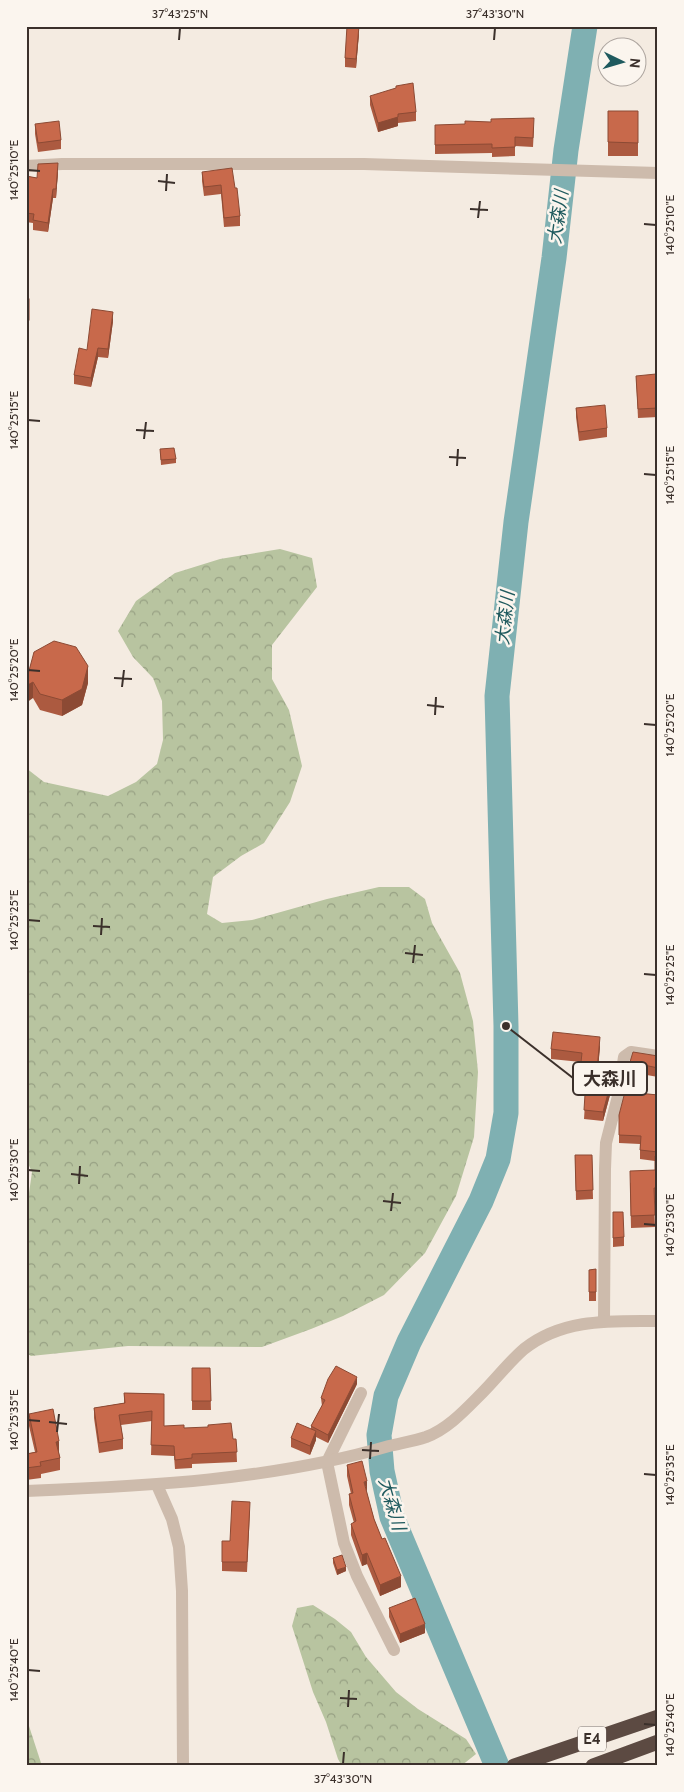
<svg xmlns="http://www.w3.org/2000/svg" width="684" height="1792" font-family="Cabin,'Noto Sans JP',sans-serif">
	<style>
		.forest { fill: url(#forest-crowns) }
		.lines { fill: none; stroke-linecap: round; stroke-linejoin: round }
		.river { stroke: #7fb0b2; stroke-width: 25 }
		.minor { stroke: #cdbbac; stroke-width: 12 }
		.tertiary { stroke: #cdbbac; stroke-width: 12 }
		.motorway { stroke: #5c4a42; stroke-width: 15 }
		.wall { fill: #ac5a40 }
		.shaded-wall { fill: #8c4a34 }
		.building { fill: #c8694b; stroke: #8c4a34 }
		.ticks { fill: none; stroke: #3b302b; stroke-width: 2 }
		.labels { text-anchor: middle; stroke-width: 5; stroke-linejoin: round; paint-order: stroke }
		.shield { fill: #fbf5ee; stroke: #756b66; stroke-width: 1 }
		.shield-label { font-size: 15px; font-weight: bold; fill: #3b302b }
		.water-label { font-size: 18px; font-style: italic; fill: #1f5a5e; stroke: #fbf5ee }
		.leader { fill: none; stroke: #3b302b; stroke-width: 2 }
		.callout-dot { fill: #3b302b; stroke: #fbf5ee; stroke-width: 2 }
		.callout { fill: #fbf5ee; stroke: #3b302b; stroke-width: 2 }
		.callout-label { font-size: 18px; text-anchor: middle; font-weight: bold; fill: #3b302b }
		.neatline { fill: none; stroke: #3b302b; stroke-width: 2 }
		.ticks-label { font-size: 12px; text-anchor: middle; fill: #3b302b }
	</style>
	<defs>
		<pattern id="forest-crowns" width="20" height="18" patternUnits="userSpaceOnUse" patternTransform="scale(1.25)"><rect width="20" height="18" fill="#b8c4a0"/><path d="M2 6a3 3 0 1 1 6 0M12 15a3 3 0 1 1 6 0" fill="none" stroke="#97a083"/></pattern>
	</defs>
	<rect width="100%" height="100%" fill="#f4ebe1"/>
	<g class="forest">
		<polygon points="280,549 312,558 317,587 272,645 272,679 289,710 302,766 290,802 264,843 241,856 213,877 207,914 222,923 252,920 327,899 379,887 409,887 425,899 432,923 460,973 473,1021 478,1072 474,1137 456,1196 425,1253 384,1295 343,1316 311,1329 262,1347 128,1346 31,1356 26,1353 26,1214 32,1172 26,1159 26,768 44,782 108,796 136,782 157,764 163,740 162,701 153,678 133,657 118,631 136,601 175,573 220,559"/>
		<polygon points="313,1605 335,1619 351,1632 366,1657 396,1692 418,1709 466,1739 476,1754 461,1766 342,1766 338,1759 326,1722 313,1692 292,1626 297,1608"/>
		<polygon points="26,1720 29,1726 42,1766 26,1766"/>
	</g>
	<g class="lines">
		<polyline class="river" points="497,1766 392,1517 382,1471 379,1435 386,1396 409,1342 481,1201 498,1159 506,1113 506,1026 497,696 516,522 554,258 566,150 585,26"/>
		<g class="minor">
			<polyline points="26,166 62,164 364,164 658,173"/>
			<polyline points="604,1321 605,1169 606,1143 618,1096 624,1057 631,1052 658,1056"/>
			<polyline points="361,1393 327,1462 344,1543 357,1576 394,1650"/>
			<polyline points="157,1485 172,1519 179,1547 182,1591 183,1766"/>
		</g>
		<path class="tertiary" d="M26 1491C148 1486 272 1480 389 1446 401 1443 414 1441 426 1437 448 1429 466 1409 482 1393 496 1379 509 1362 524 1349 563 1318 611 1321 658 1321"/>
		<g class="motorway">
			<polyline points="514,1766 658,1717"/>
			<polyline points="593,1766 658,1742"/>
		</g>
	</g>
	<g class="wall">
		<polygon points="359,33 356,68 345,67 345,58"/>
		<polygon points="370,96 416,112 416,121 398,123 398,126 378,132 370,105"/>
		<rect x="608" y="111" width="30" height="45"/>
		<polygon points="35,124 61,140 61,149 38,152 35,134"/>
		<polygon points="435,125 534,127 533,147 515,146 515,156 492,157 492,153 435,154"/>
		<polygon points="58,172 56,198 53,198 48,232 33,230 33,223 26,222 26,176 37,178"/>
		<polygon points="202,172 235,188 240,216 240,226 224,227 221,194 204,196 202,181"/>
		<rect x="26" y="299" width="3" height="30"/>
		<polygon points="113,321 108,358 98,357 91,387 74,384 74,375 87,350"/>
		<polygon points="636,376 658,400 658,417 638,418"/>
		<polygon points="576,408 607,428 607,437 579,441 576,417"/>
		<polygon points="160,449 176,459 176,463 161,465"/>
		<polygon points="26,682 88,683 82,705 62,716 40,710 33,698"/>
		<polygon points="600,1046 598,1070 606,1085 610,1095 603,1121 584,1119 587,1072 581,1071 581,1062 551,1059 551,1049"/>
		<polygon points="658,1056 658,1077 630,1072 630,1062"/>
		<polygon points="639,1093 658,1095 658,1200 654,1200 655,1227 631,1228 630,1183 655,1170 655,1161 640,1159 640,1144 619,1143 619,1115"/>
		<polygon points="575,1155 592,1155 593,1199 576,1200"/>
		<polygon points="613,1212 624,1237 624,1246 613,1247"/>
		<polygon points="596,1269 596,1301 589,1301 589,1270"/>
		<polygon points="192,1368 210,1368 211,1410 192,1410"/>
		<polygon points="357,1384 328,1443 316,1437 316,1440 310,1455 291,1447 291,1438 311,1429 311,1426 322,1406 321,1398"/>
		<polygon points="124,1393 164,1394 164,1426 184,1428 233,1439 236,1439 237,1462 192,1464 192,1468 175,1469 174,1456 151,1455 152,1421 121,1425 123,1439 123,1449 99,1453 94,1418 94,1408 124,1403"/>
		<polygon points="29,1414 59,1453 60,1458 60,1470 41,1474 41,1478 26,1480 26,1454 35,1452 29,1426"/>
		<polygon points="347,1465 367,1493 374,1519 401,1587 380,1596 367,1564 362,1566 351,1535 351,1524 354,1523 349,1505 349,1494 351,1494 347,1476"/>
		<polygon points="250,1511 247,1572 222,1571 222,1541 230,1541"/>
		<polygon points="333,1558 346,1571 337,1575 333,1563"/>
		<polygon points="389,1608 425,1633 400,1643 389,1617"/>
	</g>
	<g class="shaded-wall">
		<polygon points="359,26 359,33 356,68 356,59"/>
		<polygon points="398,117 398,126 378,132 378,123"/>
		<polygon points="58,163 58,172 56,198 56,189"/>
		<polygon points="53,189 53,198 48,232 48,223"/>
		<polygon points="113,312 113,321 108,358 108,349"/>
		<polygon points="98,348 98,357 91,387 91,378"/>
		<polygon points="88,666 88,683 82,705 62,716 62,700"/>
		<polygon points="33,682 33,698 26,703 26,686"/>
		<polygon points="600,1037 600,1046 597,1079 597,1070"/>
		<polygon points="610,1086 610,1095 603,1121 603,1112"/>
		<polygon points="357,1377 357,1384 328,1443 328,1435"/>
		<polygon points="316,1431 316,1440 310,1455 310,1446"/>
		<polygon points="59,1441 59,1453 56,1454 56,1442"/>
		<polygon points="367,1481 367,1493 364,1482"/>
		<polygon points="367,1553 367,1564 362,1566 362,1555"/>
		<polygon points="346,1567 346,1571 337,1575 337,1570"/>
		<polygon points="401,1576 401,1587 380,1596 380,1585"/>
		<polygon points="425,1624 425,1633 400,1643 400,1634"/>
	</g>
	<g class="building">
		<polygon points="347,26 359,26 356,59 345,58"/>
		<polygon points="413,83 416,112 398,114 398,117 378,123 370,96 396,88 396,86"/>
		<polygon points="608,111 638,111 638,143 608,142"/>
		<polygon points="534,118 533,138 515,137 515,147 492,148 492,144 435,145 435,125 465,124 465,121 491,122 491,119"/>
		<polygon points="59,121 61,140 38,143 35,124"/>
		<polygon points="58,163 56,189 53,189 48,223 33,220 34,214 26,213 26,176 37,178 38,164"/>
		<polygon points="232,168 235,188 237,188 240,216 224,218 221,185 204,187 202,172"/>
		<rect x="26" y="299" width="3" height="21"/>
		<polygon points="92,309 113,312 108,349 98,348 91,378 74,375 79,348 87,350"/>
		<polygon points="656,374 658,408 638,409 636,376"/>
		<polygon points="605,405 607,428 579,432 576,408"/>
		<polygon points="174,448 176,459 161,460 160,449"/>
		<polygon points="54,641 76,647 88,666 82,689 62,700 40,694 33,682 26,686 26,682 34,652"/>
		<polygon points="553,1032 600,1037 597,1070 606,1070 605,1085 610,1086 603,1112 584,1110 587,1063 581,1062 582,1053 551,1049"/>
		<polygon points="633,1052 658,1056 658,1068 630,1062"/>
		<polygon points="626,1088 639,1090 638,1093 658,1095 658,1152 640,1150 641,1136 619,1135 619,1115"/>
		<polygon points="575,1155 592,1155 593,1190 576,1191"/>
		<polygon points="655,1156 658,1156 658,1188 654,1188 655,1215 631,1216 630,1171 655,1170"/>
		<polygon points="613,1212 623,1212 624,1237 613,1238"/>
		<polygon points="596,1269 596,1292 589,1292 589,1270"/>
		<polygon points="336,1366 357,1377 328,1435 311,1426 325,1400 321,1398 328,1379"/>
		<polygon points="192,1368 210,1368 211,1401 192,1401"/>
		<polygon points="124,1393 164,1394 164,1426 184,1425 184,1428 208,1427 208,1425 231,1423 233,1439 236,1439 237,1452 192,1454 192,1458 175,1460 174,1446 151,1445 152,1411 119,1415 123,1439 99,1443 94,1408 125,1403"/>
		<polygon points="53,1409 59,1441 56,1442 60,1458 40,1462 41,1466 26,1468 26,1454 37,1452 29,1414"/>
		<polygon points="297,1423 316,1431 310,1446 291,1438"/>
		<polygon points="362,1461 367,1481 364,1482 374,1519 382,1539 385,1538 401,1576 380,1585 367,1553 362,1555 351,1524 356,1521 349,1494 353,1493 347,1465"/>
		<polygon points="232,1501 250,1502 247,1562 222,1562 222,1541 230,1541"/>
		<polygon points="342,1555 346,1567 337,1570 333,1558"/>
		<polygon points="415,1598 425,1624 400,1634 389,1608"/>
	</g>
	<path class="ticks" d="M179 40 180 28M494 40 495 28M28 170 40 171M158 181 175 183M166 191 167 174M470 209 488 210M478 218 480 201M644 224 656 225M28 420 40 421M136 430 154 431M144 439 146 422M449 457 466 458M457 466 458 449M644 474 656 475M28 670 40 671M114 678 132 679M122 687 124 670M427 705 444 707M435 715 436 697M644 724 656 725M28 920 40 921M93 926 110 927M101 935 102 918M405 953 423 955M413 963 415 945M644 974 656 975M28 1170 40 1171M71 1174 88 1176M79 1184 80 1166M383 1201 401 1203M391 1211 393 1193M644 1224 656 1225M28 1420 40 1421M49 1422 67 1424M57 1432 59 1414M362 1450 379 1451M370 1459 371 1442M644 1474 656 1475M28 1670 40 1671M340 1698 357 1699M348 1707 349 1690M644 1724 656 1725M343 1764 344 1752"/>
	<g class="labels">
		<rect class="shield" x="578" y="1726.5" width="28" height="25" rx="4"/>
		<g class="shield-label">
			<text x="592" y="1744">E4</text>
		</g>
		<g class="water-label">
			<text transform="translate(558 217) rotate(-82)" y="6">大森川</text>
			<text transform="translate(505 618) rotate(-84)" y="6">大森川</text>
			<text transform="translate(392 1504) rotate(74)" y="6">大森川</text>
		</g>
	</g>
	<path class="leader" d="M506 1026L573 1078"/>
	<circle class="callout-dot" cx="506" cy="1026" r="5"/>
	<rect class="callout" x="573" y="1062" width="74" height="33" rx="5"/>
	<g class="callout-label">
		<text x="610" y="1085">大森川</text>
	</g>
	<rect width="684" height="1792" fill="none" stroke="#fbf5ee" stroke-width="55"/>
	<g transform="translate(622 62) rotate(95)"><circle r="24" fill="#fbf5ee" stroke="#aea6a0"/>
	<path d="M0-4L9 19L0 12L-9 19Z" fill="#1f5a5e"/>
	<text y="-8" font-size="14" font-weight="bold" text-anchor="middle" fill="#3b302b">N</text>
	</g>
	<rect x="28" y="28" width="628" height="1736" class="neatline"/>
	<g class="ticks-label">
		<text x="180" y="18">37°43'25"N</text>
		<text x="495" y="18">37°43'30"N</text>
		<text transform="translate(14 170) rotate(-90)" y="4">140°25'10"E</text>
		<text transform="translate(670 225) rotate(-90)" y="4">140°25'10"E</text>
		<text transform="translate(14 420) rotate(-90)" y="4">140°25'15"E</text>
		<text transform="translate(670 475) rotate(-90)" y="4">140°25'15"E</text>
		<text transform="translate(14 670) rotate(-90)" y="4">140°25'20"E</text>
		<text transform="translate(670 725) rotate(-90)" y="4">140°25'20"E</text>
		<text transform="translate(14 920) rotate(-90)" y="4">140°25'25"E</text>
		<text transform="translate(670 975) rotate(-90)" y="4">140°25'25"E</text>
		<text transform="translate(14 1170) rotate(-90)" y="4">140°25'30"E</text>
		<text transform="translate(670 1225) rotate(-90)" y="4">140°25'30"E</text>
		<text transform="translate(14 1420) rotate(-90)" y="4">140°25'35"E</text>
		<text transform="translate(670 1475) rotate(-90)" y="4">140°25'35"E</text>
		<text transform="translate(14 1670) rotate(-90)" y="4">140°25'40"E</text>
		<text transform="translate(670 1725) rotate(-90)" y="4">140°25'40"E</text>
		<text x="343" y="1783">37°43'30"N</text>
	</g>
</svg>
